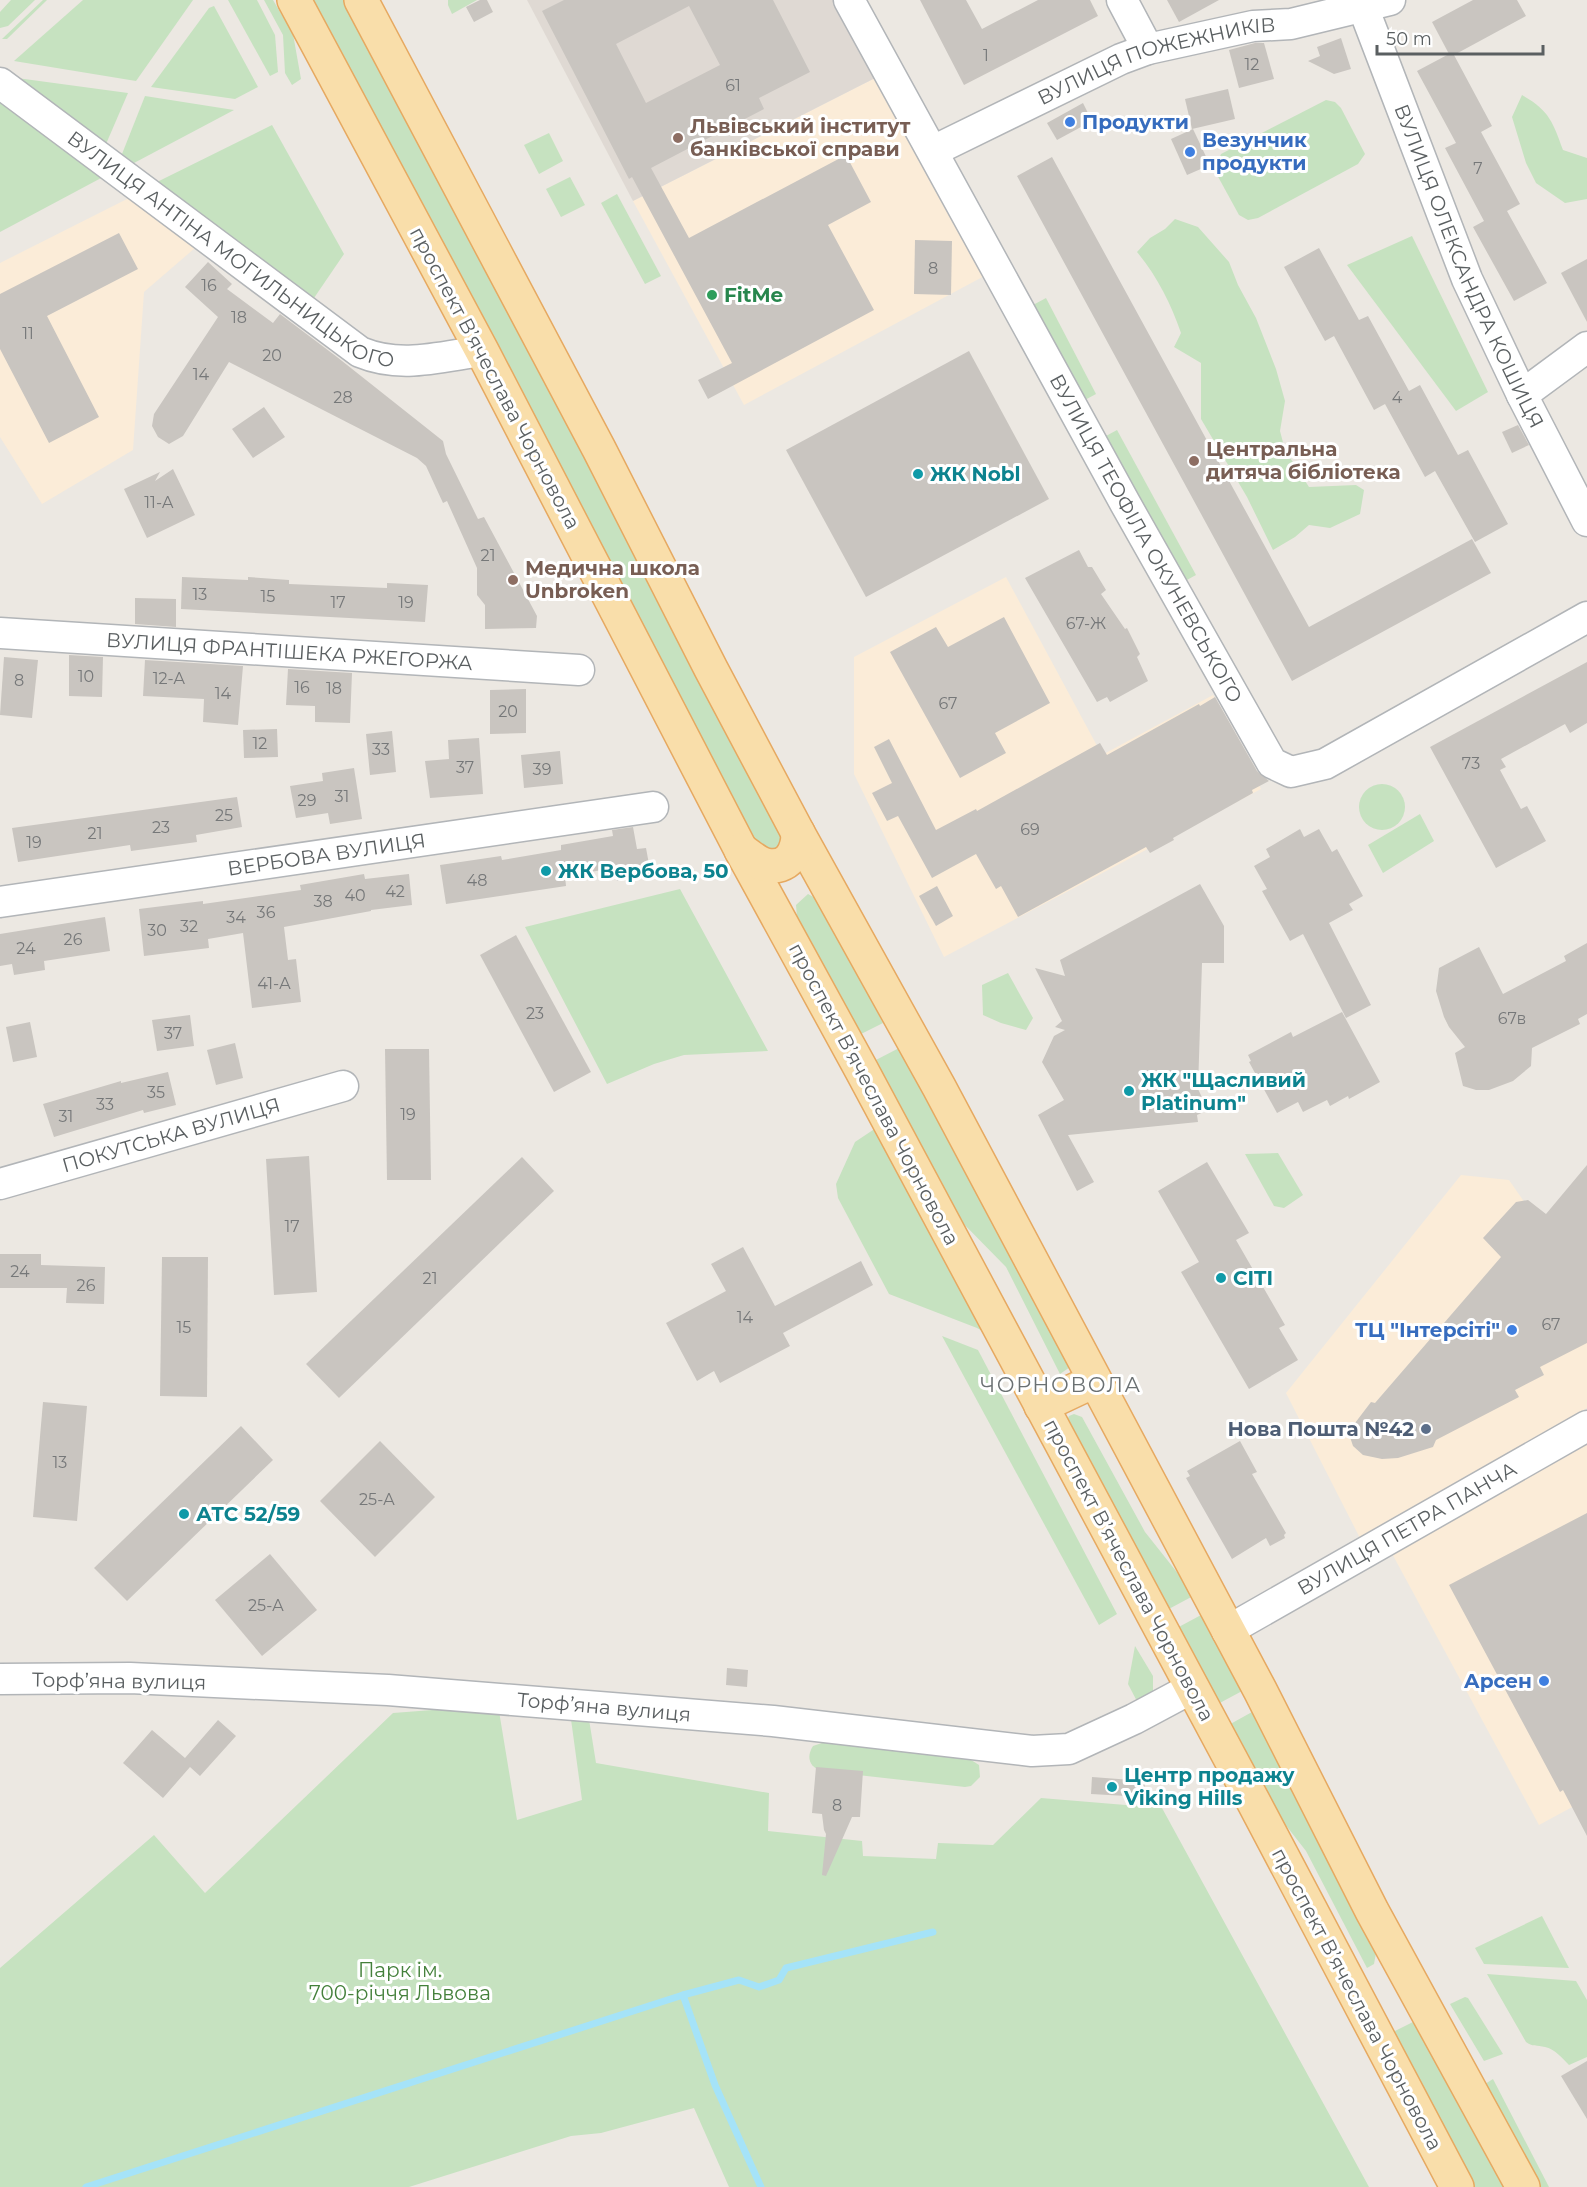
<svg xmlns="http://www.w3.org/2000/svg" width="1587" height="2187" font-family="Montserrat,sans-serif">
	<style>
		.commercial { fill: #fbecd8 }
		.education { fill: #dfd9d3 }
		.green { fill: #c6e2c0 }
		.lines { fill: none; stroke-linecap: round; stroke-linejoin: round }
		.stream { stroke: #a5e3f8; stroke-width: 7 }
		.building { fill: #c9c5c0; fill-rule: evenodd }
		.minor-casing { stroke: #b2b5b8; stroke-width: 33 }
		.major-casing { stroke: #e6a961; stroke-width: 36 }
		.minor { stroke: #fff; stroke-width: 30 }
		.major { stroke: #f9deaa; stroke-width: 33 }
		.shop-dot { fill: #3f7fe0; stroke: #fff; stroke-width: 2 }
		.education-dot { fill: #8d6e63; stroke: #fff; stroke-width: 2 }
		.leisure-dot { fill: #2e9e5b; stroke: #fff; stroke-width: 2 }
		.culture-dot { fill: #0f9aa8; stroke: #fff; stroke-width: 2 }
		.service-dot { fill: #5c6f8a; stroke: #fff; stroke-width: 2 }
		.labels { text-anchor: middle; stroke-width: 6; stroke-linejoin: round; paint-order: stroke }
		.number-label { font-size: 16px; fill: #767879 }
		.street-label { font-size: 20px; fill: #5a5f61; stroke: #fff }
		.shop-label { font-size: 20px; font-weight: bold; fill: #366cbe; stroke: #fff; text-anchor: start }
		.education-label { font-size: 20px; font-weight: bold; fill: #785e54; stroke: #fff; text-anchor: start }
		.leisure-label { font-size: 20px; font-weight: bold; fill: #27864d; stroke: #fff; text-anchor: start }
		.culture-label { font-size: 20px; font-weight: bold; fill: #0d838f; stroke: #fff; text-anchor: start }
		.service-label { font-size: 20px; font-weight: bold; fill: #4e5e75; stroke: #fff; text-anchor: end }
		.park-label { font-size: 20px; fill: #44803b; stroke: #fff }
		.neighbourhood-label { font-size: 21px; letter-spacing: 1.5px; fill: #6b7173; stroke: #fff }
	</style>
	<rect width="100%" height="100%" fill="#ece8e2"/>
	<g class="commercial">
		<polygon points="881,75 988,274 744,405 633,201"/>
		<polygon points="127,199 143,201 202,242 144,292 133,450 42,504 0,437 0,263"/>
		<polygon points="1006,577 1102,755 1213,695 1261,789 944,957 854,774 854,657"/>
		<polygon points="1461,1175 1509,1180 1587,1292 1587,1408 1361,1540 1286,1393"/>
		<polygon points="1587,1434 1587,1799 1539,1825 1389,1548"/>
	</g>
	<polygon class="education" points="527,0 839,0 881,75 633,201"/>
	<g class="green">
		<polygon points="11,0 35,0 8,26 0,28 0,12"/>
		<polygon points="43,0 47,0 7,39 2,39"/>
		<polygon points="83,0 193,0 136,81 14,61"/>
		<polygon points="228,0 257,0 275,35 278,72 270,76"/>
		<polygon points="264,0 273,0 293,34 301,79 292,85 285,73 283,35"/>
		<polygon points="310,0 345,0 788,838 785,849 759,853"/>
		<polygon points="448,0 477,0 452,14 448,5"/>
		<polygon points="214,6 258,87 235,99 151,87 209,8"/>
		<polygon points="17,78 128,93 106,144"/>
		<path d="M1522 95C1549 110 1553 122 1563 150L1587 158V199L1565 203 1536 183 1526 163 1512 117Z"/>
		<polygon points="0,96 103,177 0,232"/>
		<polygon points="145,96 234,110 134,163 122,154"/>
		<polygon points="1326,100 1335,102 1341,108 1365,154 1358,164 1258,218 1248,220 1239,215 1216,173 1217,164 1221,154"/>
		<polygon points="272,125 344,254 314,298 157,182"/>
		<polygon points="549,133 563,161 539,174 524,145"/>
		<polygon points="570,177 585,205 561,217 546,189"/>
		<polygon points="617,194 661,276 645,284 601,203"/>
		<path d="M1175 219 1198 227 1229 262 1238 285 1256 318 1276 369 1285 401 1280 431 1285 450 1309 487 1356 485 1364 490 1360 514 1330 528 1309 525 1295 537 1273 550 1247 497 1201 419V363L1174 347 1181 333C1171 304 1157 276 1137 252L1150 238 1165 229Z"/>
		<polygon points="1412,236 1488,392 1456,411 1347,265"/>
		<polygon points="1046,298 1096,394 1083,401 1033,305"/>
		<polygon points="1117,430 1196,575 1185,581 1106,436"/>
		<circle cx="1382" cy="807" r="23"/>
		<polygon points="1420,814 1434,841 1383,873 1368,845"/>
		<polygon points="680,889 768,1051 684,1055 654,1064 607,1084 525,927"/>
		<polygon points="808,894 819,900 883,1023 857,1036 797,917 796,905"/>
		<polygon points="1008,973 1033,1018 1026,1030 1001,1023 983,1015 982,985"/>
		<polygon points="903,1046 1073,1365 1060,1374 1006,1267 952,1212 872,1062"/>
		<polygon points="879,1126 990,1335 977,1328 889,1294 838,1198 836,1184 855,1142"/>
		<polygon points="1278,1153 1303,1195 1284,1208 1274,1206 1245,1154"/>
		<polygon points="942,1336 978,1350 1117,1614 1099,1625"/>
		<polygon points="1074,1414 1082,1417 1145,1532 1195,1595 1165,1611 1067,1420 1069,1416"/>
		<polygon points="1203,1614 1244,1690 1216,1705 1175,1629"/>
		<polygon points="1135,1646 1153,1676 1153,1693 1140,1707 1128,1684"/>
		<polygon points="498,1705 517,1820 582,1800 570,1712 588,1713 596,1763 769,1793 768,1831 862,1841 863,1856 936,1859 938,1843 993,1845 1041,1798 1162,1808 1369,2187 729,2187 694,2108 601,2133 571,2136 409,2187 0,2187 0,1968 154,1835 205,1893 393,1713"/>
		<polygon points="1252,1712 1376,1953 1374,1964 1367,1968 1306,1851 1259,1791 1225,1727"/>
		<path d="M825 1742 968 1758 979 1765 980 1777 971 1786 965 1787 822 1771C809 1767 806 1757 813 1746Z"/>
		<polygon points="1542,1916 1569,1968 1484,1964 1475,1948"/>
		<path d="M1487 1974 1576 1981 1587 2000V2057L1569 2065C1562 2058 1555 2049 1545 2047 1537 2045 1532 2047 1526 2042Z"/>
		<polygon points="1465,1997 1468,1998 1503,2054 1484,2061 1450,2004"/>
		<polygon points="1415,2021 1504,2187 1470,2187 1389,2034"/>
		<polygon points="1493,2079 1549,2187 1538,2187 1485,2084"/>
	</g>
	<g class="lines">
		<g class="stream">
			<polyline points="683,1995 739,1980 759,1987 779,1980 786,1968 933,1932"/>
			<polyline points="86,2187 683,1995 715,2085 761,2187"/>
		</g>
	</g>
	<g class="building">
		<polygon points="480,0 487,0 493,12 474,22 466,7"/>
		<path d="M564 0H773L810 72 759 98 764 109 651 168 689 238 846 155 871 202 828 225 874 310 708 399 698 380 732 363 632 177 629 179 542 11ZM689 6 720 65 646 103 616 44Z"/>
		<polygon points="920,0 966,0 982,29 1038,0 1090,0 1098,16 964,85"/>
		<polygon points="1167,0 1219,0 1179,22"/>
		<polygon points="1473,0 1517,0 1526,16 1454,55 1492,126 1481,132 1520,204 1507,211 1547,283 1514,301 1473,227 1484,221 1445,148 1456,143 1417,71 1449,54 1432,22"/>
		<polygon points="1341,38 1351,69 1334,74 1308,61 1320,56 1317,47"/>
		<polygon points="1255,43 1264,43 1274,79 1239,88 1229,50"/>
		<polygon points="1228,89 1235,119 1192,129 1185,99"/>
		<polygon points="1083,103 1092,121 1057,140 1047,123"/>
		<polygon points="1193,129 1210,165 1187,175 1171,139"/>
		<polygon points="1052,157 1309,627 1472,539 1491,573 1292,681 1017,176"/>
		<polygon points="119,233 138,269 47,316 99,417 49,443 0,349 0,294"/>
		<polygon points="915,240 952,241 951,295 914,294"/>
		<polygon points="1319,248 1359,320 1368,316 1409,391 1420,385 1458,455 1468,450 1508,524 1475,542 1435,471 1425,477 1385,404 1374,410 1334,336 1325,341 1284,267"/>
		<polygon points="1587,259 1587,322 1561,273"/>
		<polygon points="208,262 232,284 227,289 273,323 280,314 337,357 443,441 446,454 478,519 484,517 537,616 536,628 485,629 485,605 477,595 477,568 447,501 443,503 426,466 417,458 229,362 183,436 169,444 158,437 152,426 154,414 218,317 185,287"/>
		<polygon points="969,351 1049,499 866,597 786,450"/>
		<polygon points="264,407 285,437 253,458 232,429"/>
		<polygon points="1518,425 1529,445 1512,453 1502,432"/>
		<polygon points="173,469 195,515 147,538 124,489 160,472 155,481"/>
		<polygon points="1079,550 1088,567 1092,567 1106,590 1101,594 1125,629 1127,628 1140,654 1137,657 1148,681 1110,702 1107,697 1097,702 1025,578"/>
		<polygon points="182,577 248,580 248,577 289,580 289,584 387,588 387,583 428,585 425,622 181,609"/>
		<polygon points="135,598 176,599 176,627 135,624"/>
		<polygon points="1004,617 1050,703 995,733 1006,753 960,778 890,652 936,627 948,647"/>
		<polygon points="69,655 103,657 102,697 69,696"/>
		<polygon points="4,657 38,660 32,718 0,715"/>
		<polygon points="145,660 243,666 238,725 203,722 204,699 143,696"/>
		<polygon points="1587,662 1587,723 1570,733 1565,724 1501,759 1506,767 1500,770 1521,809 1527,806 1546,841 1496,868 1430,747"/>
		<polygon points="288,669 352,673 350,723 315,722 315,706 286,705"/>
		<polygon points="526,689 526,733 490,734 490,690"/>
		<polygon points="1215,697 1257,771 1269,781 1252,790 1253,793 1173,838 1174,840 1150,853 1146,847 1018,917 1001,886 996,889 976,854 932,878 898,816 887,821 872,793 892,783 874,747 889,739 936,830 976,809 977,811 1100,743 1107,755 1199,704 1200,706"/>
		<polygon points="277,729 278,757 244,758 243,730"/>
		<polygon points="392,731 396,772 370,775 366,734"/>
		<polygon points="479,738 483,794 430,798 425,761 449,759 448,740"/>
		<polygon points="560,751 563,784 524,788 521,755"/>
		<polygon points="354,768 362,819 330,824 328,813 296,818 290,786 323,781 322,773"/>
		<polygon points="237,797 242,827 196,835 197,842 131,851 130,845 18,862 12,828"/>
		<polygon points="633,827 637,849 646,848 651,875 617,881 615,868 565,876 566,886 446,904 440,865 501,856 502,860 561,850 561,845 613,836 612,830"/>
		<polygon points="1300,829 1304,837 1319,829 1332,852 1337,849 1363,896 1349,904 1353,910 1329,923 1371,1005 1346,1018 1303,934 1290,941 1262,891 1267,889 1254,866 1270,857 1266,849"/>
		<polygon points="364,874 365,879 409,874 412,905 371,910 371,911 284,927 288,960 296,959 301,1002 252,1008 243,933 208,939 209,948 144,956 139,909 203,901 203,904 301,890 300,885"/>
		<polygon points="1200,884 1224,926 1224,963 1202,963 1198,1089 1208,1110 1197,1115 1198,1122 1068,1135 1094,1182 1077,1191 1038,1115 1064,1100 1042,1062 1054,1036 1065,1030 1055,1027 1062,1021 1035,968 1065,976 1060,960"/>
		<polygon points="937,886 953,916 936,926 919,896"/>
		<polygon points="105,917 110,951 44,961 45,970 14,975 12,964 0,966 0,934"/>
		<polygon points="516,935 591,1072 554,1092 480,955"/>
		<polygon points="1587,943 1587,1014 1578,1019 1580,1024 1532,1048 1531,1066 1513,1081 1489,1090 1476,1090 1463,1086 1455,1053 1465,1047 1449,1027 1444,1017 1436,991 1439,968 1479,947 1503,994 1566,961 1564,956"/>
		<polygon points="1342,1012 1380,1082 1349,1099 1348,1096 1330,1106 1327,1100 1303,1112 1298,1102 1277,1113 1249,1062 1251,1061 1248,1055 1291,1032 1293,1037"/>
		<polygon points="190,1015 194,1046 157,1051 152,1020"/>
		<polygon points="30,1022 37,1057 13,1062 6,1027"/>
		<polygon points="235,1043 243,1078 216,1085 207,1050"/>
		<polygon points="385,1049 429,1049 431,1180 387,1180"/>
		<polygon points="168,1072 176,1105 144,1113 143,1110 54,1137 43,1104 121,1081 121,1083"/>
		<polygon points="309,1156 317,1292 274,1295 266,1159"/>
		<polygon points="522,1157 554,1191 339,1398 306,1364"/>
		<polygon points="1207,1162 1249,1233 1236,1240 1285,1325 1279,1328 1298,1360 1249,1389 1181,1272 1199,1262 1158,1191"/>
		<polygon points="1587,1165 1587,1343 1540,1367 1544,1375 1515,1390 1519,1397 1436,1440 1433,1447 1398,1458 1382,1459 1363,1455 1353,1446 1350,1437 1352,1427 1371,1402 1375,1403 1501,1257 1483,1238 1516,1202 1528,1200 1546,1214"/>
		<polygon points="743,1247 775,1306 861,1261 873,1285 783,1333 790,1346 720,1383 714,1371 697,1381 666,1323 726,1291 711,1264"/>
		<polygon points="0,1254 41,1254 41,1265 105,1267 104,1304 66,1303 67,1288 0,1288"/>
		<polygon points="162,1257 208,1257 207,1397 160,1396"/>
		<polygon points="43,1402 87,1406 77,1521 33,1517"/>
		<polygon points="241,1426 273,1460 127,1601 94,1568"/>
		<polygon points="380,1441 435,1497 375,1557 320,1501"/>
		<polygon points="1240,1441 1257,1472 1252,1474 1286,1533 1284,1535 1285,1538 1270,1546 1266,1538 1232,1559 1186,1478 1190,1476 1187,1471"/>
		<polygon points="1587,1513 1587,1836 1563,1790 1560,1792 1449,1585"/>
		<polygon points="270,1554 317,1610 262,1656 215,1600"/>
		<polygon points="727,1668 748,1670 747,1687 726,1685"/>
		<polygon points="218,1720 236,1736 200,1776 190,1767 163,1798 123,1763 152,1730 185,1758"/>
		<polygon points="816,1767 863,1771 860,1817 852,1817 826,1876 822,1875 826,1834 824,1830 822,1814 812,1813"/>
		<polygon points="1092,1777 1145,1781 1144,1797 1091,1794"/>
		<polygon points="1587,2061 1587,2119 1561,2076"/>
	</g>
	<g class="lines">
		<g class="minor-casing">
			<g id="minor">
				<path id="s1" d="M849 0 1125 503 1272 763 1291 772 1325 764 1587 617"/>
				<polyline points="1122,0 1148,49"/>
				<path id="s2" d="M1363 7 1467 279 1522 395 1587 521"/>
				<path id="s3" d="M0 83 360 352C401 369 439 357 482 351"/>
				<path id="s4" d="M933 151 1121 59 1148 49 1253 26 1291 24 1390 0"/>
				<polyline points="1522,395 1587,347"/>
				<path id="s5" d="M0 633 579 670"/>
				<path id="s6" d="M0 902 653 807"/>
				<path id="s7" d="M0 1184 343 1086"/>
				<path id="s8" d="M1227 1631 1587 1426"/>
				<polyline points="0,1679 130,1678 388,1690 773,1721 1032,1751 1069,1749 1134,1719 1192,1688"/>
			</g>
		</g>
		<g class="major-casing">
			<g id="major">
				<polyline points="294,0 482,351 741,850 861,1069 1252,1799 1457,2187"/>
				<polyline points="361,0 599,449 711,669 798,833 939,1087 1260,1690 1372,1911 1523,2187"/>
				<path d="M741 850C749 855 757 863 766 865 788 870 798 852 798 833"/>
				<polyline points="1041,1406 1094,1381"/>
			</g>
		</g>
		<use href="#minor" class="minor"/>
		<use href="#major" class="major"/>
	</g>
	<g class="shop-dot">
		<circle cx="1070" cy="122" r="6"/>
		<circle cx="1190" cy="152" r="6"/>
		<circle cx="1512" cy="1330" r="6"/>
		<circle cx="1544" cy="1681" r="6"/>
	</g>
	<g class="education-dot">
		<circle cx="678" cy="138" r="6"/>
		<circle cx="1194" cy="461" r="6"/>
		<circle cx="513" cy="580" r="6"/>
	</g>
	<circle class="leisure-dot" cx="712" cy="295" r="6"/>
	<g class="culture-dot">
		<circle cx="918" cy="474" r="6"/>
		<circle cx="546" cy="871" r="6"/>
		<circle cx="1129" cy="1091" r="6"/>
		<circle cx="1221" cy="1278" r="6"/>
		<circle cx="184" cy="1514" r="6"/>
		<circle cx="1112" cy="1787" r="6"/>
	</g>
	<circle class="service-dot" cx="1426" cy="1429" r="6"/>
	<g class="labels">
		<g class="number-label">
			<text x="986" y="61">1</text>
			<text x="1252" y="70">12</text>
			<text x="733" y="91">61</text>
			<text x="1478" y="174">7</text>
			<text x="933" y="274">8</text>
			<text x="209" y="291">16</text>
			<text x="239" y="323">18</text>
			<text x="28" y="339">11</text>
			<text x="272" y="361">20</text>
			<text x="201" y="380">14</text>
			<text x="343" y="403">28</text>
			<text x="1397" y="403">4</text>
			<text x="159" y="508">11-А</text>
			<text x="488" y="561">21</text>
			<text x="200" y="600">13</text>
			<text x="268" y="602">15</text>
			<text x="338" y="608">17</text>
			<text x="406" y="608">19</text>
			<text x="1086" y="629">67-Ж</text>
			<text x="86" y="682">10</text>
			<text x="169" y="684">12-А</text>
			<text x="19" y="686">8</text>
			<text x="302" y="693">16</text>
			<text x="334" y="694">18</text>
			<text x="223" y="699">14</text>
			<text x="948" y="709">67</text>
			<text x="508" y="717">20</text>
			<text x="260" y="749">12</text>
			<text x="381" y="755">33</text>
			<text x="1471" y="769">73</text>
			<text x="465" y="773">37</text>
			<text x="542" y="775">39</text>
			<text x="342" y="802">31</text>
			<text x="307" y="806">29</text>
			<text x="224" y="821">25</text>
			<text x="161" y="833">23</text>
			<text x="1030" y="835">69</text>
			<text x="95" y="839">21</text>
			<text x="34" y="848">19</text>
			<text x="477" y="886">48</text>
			<text x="395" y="897">42</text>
			<text x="355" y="901">40</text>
			<text x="323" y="907">38</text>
			<text x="266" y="918">36</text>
			<text x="236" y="923">34</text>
			<text x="189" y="932">32</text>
			<text x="157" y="936">30</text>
			<text x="73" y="945">26</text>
			<text x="26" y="954">24</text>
			<text x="274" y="989">41-А</text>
			<text x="535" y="1019">23</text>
			<text x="1512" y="1024">67в</text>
			<text x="173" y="1039">37</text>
			<text x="156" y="1098">35</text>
			<text x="105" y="1110">33</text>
			<text x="408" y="1120">19</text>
			<text x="66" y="1122">31</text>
			<text x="292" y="1232">17</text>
			<text x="20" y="1277">24</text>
			<text x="430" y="1284">21</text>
			<text x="86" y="1291">26</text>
			<text x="745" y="1323">14</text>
			<text x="1551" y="1330">67</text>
			<text x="184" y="1333">15</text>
			<text x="60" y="1468">13</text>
			<text x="377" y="1505">25-А</text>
			<text x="266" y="1611">25-А</text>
			<text x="837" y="1811">8</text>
		</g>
		<g class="street-label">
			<text dy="7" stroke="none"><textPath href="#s4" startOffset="243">ВУЛИЦЯ ПОЖЕЖНИКІВ</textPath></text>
			<text dy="7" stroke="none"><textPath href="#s3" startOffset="286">ВУЛИЦЯ АНТІНА МОГИЛЬНИЦЬКОГО</textPath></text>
			<text dy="7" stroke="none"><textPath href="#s2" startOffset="280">ВУЛИЦЯ ОЛЕКСАНДРА КОШИЦЯ</textPath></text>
			<text transform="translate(495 378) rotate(62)" y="7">проспект Вʼячеслава Чорновола</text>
			<text dy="7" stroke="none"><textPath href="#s1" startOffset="615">ВУЛИЦЯ ТЕОФІЛА ОКУНЕВСЬКОГО</textPath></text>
			<text dy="7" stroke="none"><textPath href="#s5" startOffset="290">ВУЛИЦЯ ФРАНТІШЕКА РЖЕГОРЖА</textPath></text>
			<text dy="7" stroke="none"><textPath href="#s6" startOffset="330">ВЕРБОВА ВУЛИЦЯ</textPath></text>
			<text transform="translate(874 1094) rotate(62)" y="7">проспект Вʼячеслава Чорновола</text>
			<text dy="7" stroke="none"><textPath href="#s7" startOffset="178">ПОКУТСЬКА ВУЛИЦЯ</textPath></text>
			<text dy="7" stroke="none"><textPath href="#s8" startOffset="207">ВУЛИЦЯ ПЕТРА ПАНЧА</textPath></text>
			<text transform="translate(1129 1570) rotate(62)" y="7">проспект Вʼячеслава Чорновола</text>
			<text transform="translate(119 1681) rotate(1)" y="7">Торфʼяна вулиця</text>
			<text transform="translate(604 1707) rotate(5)" y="7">Торфʼяна вулиця</text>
			<text transform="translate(1357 1999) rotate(62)" y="7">проспект Вʼячеслава Чорновола</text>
		</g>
		<g class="shop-label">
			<text x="1082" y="129">Продукти</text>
			<text x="1202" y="147">Везунчик<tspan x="1202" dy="23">продукти</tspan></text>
			<text x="1500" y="1337" text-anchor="end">ТЦ "Інтерсіті"</text>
			<text x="1532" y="1688" text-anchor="end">Арсен</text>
		</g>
		<g class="education-label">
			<text x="690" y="133">Львівський інститут<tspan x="690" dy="23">банківської справи</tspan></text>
			<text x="1206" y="456">Центральна<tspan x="1206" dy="23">дитяча бібліотека</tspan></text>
			<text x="525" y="575">Медична школа<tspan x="525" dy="23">Unbroken</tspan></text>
		</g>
		<g class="leisure-label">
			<text x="724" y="302">FitMe</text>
		</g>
		<g class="culture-label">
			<text x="930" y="481">ЖК Nobl</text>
			<text x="558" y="878">ЖК Вербова, 50</text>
			<text x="1141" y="1087">ЖК "Щасливий<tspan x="1141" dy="23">Platinum"</tspan></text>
			<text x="1233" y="1285">CITI</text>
			<text x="196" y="1521">АТС 52/59</text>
			<text x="1124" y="1782">Центр продажу<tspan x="1124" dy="23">Viking Hills</tspan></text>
		</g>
		<g class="service-label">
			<text x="1414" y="1436">Нова Пошта №42</text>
		</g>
		<g class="park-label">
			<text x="400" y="1977">Парк ім.<tspan x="400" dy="23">700-річчя Львова</tspan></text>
		</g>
		<g class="neighbourhood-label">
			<text x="1061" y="1392">ЧОРНОВОЛА</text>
		</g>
	</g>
	<path d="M1377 45v9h166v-9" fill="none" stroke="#5a5f61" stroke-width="3"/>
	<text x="1386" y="45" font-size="18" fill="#5a5f61" stroke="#ffffff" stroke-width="4.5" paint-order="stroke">50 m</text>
</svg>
